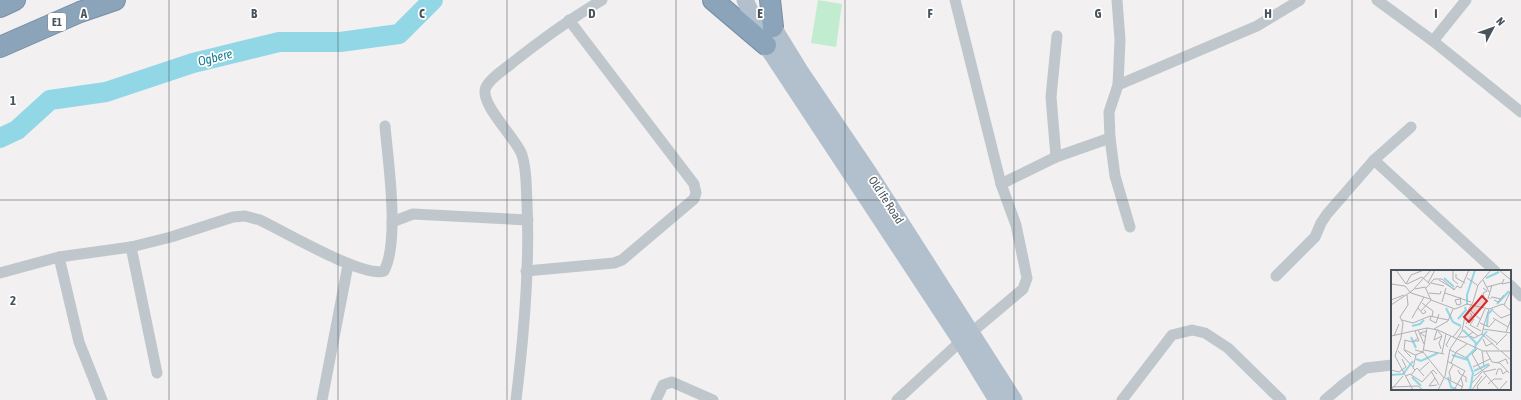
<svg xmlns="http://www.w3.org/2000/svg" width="1521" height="400" font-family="'Asap Condensed',sans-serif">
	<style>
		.green { fill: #c1ecd0 }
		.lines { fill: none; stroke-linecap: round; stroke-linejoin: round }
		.river { stroke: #92d7e6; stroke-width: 20 }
		.highway-casing { stroke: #768fa6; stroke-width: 22 }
		.street { stroke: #bfc7cd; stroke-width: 11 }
		.primary { stroke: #b1c0cc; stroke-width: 17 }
		.highway { stroke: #8ba4ba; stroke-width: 20 }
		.grid { fill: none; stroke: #49535c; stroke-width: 1; stroke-opacity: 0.55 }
		.labels { text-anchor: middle; stroke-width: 3.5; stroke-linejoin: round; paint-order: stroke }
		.shield { fill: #fff; stroke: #80878d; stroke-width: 1 }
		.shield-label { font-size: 11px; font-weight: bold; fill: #49535c }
		.street-label { font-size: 12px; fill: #49535c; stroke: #fff }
		.water-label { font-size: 13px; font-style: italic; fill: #167c92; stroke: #fff }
		.inset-river { fill: none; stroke: #92d7e6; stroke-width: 2 }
		.inset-road { fill: none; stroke: #aeb1b5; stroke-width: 1 }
		.view { fill: #d62828; fill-opacity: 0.15; stroke: #d62828; stroke-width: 2 }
		.inset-edge { fill: none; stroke: #49535c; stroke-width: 2 }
		.grid-label { font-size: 13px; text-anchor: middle; font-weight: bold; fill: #49535c; stroke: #fff; stroke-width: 3.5; stroke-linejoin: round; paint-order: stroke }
	</style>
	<rect width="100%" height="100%" fill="#f2f0f0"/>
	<polygon class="green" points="818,0 842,4 836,47 811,43"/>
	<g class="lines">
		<polyline class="river" points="0,138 17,130 50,100 106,92 193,63 279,42 340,42 399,34 433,0"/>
		<g class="highway-casing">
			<g id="highway">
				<polyline points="713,0 766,45"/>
				<polyline points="770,0 773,27"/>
				<polyline points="0,7 15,0"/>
				<polyline points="0,47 80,12 115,0"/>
			</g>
		</g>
		<g class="street">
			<polyline points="955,0 1001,184 1016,225 1027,278 1023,289 972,332"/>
			<polyline points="1117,0 1120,40 1118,85 1109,112 1110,138 1115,176 1130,227"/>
			<polyline points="1377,0 1433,41 1521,112"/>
			<polyline points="1433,41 1466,0"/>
			<polyline points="1118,85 1257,26 1300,0"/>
			<polyline points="1056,157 1051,97 1057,36"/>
			<polyline points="1374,160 1495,271"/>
			<polyline points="1001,184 1056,157 1110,138"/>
			<polyline points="392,222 413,214 528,220"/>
			<polyline points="131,247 157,373"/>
			<polyline points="59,257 79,342 102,400"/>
			<polyline points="526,271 614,263 622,260 694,199 696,193 694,184 569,20"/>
			<path d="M0 273 59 257 131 247 171 237 233 217 245 216 260 220C283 231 363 278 384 271 400 241 388 161 385 126"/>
			<polyline points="1276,276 1315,237 1321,223 1327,214 1374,160 1411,127"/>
			<polyline points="1510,285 1521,296"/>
			<polyline points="322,400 348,265"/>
			<path d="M516 400C524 335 530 269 527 203 526 187 527 170 522 155 517 139 478 103 486 87 491 77 504 70 512 63 541 40 570 19 602 0"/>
			<polyline points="656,400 663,385 672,382 713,400"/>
			<polyline points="897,400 961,341"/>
			<polyline points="1122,400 1172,335 1192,330 1205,333 1228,348 1281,400"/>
			<polyline points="1325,400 1345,383 1366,368 1392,365"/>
		</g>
		<g class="primary">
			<polyline points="745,0 766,45 961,341 997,400"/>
			<polyline points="767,15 773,27 800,71 869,173 1014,400"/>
		</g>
		<use href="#highway" class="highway"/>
	</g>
	<path class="grid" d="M169 0V400M338 0V400M507 0V400M676 0V400M845 0V400M1014 0V400M1183 0V400M1352 0V400M0 200H1521"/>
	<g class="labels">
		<rect class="shield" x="48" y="13" width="18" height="18" rx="3"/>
		<g class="shield-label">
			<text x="57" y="26">E1</text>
		</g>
		<g class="street-label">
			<text transform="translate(886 200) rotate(57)" y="4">Old Ife Road</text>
		</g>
		<g class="water-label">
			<text transform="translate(215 57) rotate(-14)" y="5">Ogbere</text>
		</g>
	</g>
	<g transform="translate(1391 270)">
		<rect width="120" height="120" fill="#f2f0f0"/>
		<path class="inset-river" d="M53 8 63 17M95 8 108 2M106 34 118 21M76 35V25L84 0M55 38 62 52 70 56M67 49 75 40 74 37M21 56 29 54 33 50M96 56 97 44 102 39M72 60 85 73 84 79 76 87 82 103 79 120M20 67 25 78M85 75 96 61M61 85 77 90M25 89 30 91 47 83M83 101 98 94M0 105 12 104 22 91M21 107 30 116M57 107 60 117 66 120"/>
		<path class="inset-road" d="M5 0 15 14M62 0V10L67 14M108 0 120 10M65 4V8L74 13M76 8 86 15M113 9 111 14 120 12M48 10 63 19M92 10 98 22M37 13 44 0M40 13 53 16M0 14 14 16 20 23M15 14 20 5 33 0M16 14 31 7 39 14M96 17 111 13M35 18 43 9H51L63 20 66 16 70 18 78 0M92 18 96 21 92 23 93 27M24 19 34 17 40 30 64 39 76 34 98 39 112 34 120 41M20 23 39 29M38 23 49 24 50 21M54 23 80 32M16 25 17 35 9 47 12 53 10 68 4 86 22 120M69 27 70 34 66 35 64 30 69 29M97 29 101 15M99 29 101 27 110 29M0 30 13 25M103 30 107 32 113 25M51 32 55 18M31 33 42 41 41 47M0 35 21 21 40 0M113 35 120 20M27 38 32 44 35 42 33 40M80 38V41L90 50M30 41 40 30M102 41 110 48 120 44M40 46 39 50 45 53 48 44M21 48 33 27M102 48 117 57M83 49 79 55 90 61M11 50 22 53 39 46 57 50M89 53 98 57 104 50M75 54 81 45 79 43M93 55 98 39M74 56 87 66M86 57 94 39M36 58 32 82 53 108M43 59 57 51 62 39M92 59 120 63M27 60 33 74M46 60 43 70 51 66M47 61 51 66 48 73 50 79M115 62 120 49M91 64 108 80M95 65 107 74M0 66 36 58 47 60 92 81H120M3 66 8 54M79 66 83 68 91 64 93 55M35 67 29 63 36 61M62 67 70 57M68 67H75L82 62M92 69 95 76 102 73M13 70 22 72 27 68M14 71 13 80 20 87M23 71H28L24 61M105 75 116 64M57 77 55 75 60 66M86 79 81 84 89 98 108 120M14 80 24 85 32 82 24 80M33 80 53 84M59 80 76 88M7 81 22 97M91 81 93 96M95 81 101 92 109 93 118 103M110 81 120 90M51 83 55 64M56 91 74 101 63 120M60 93 65 82 76 74M106 93 115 89 117 94M82 97 99 89M0 100 8 102 15 97 11 89M24 100 26 98 33 106M67 100 69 104 75 107V112M28 101 38 92M40 101 48 115M92 102 105 99M20 105 24 100 22 98 25 85M105 105 107 99H110L112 104 116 101M15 106 19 104 31 112 42 100 46 104M83 106 99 95M44 108 38 116 46 115M54 108 72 117M60 110 58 102 62 95M81 113 91 102M97 114 103 109H111M0 117 27 116 32 120M0 120 12 106M47 120 54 106 59 79 71 61 74 46 82 32 87 15 100 0M70 120 72 115 70 108M81 120 91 106M89 120 86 118 87 115 95 106M108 120 116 111"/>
		<path class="view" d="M91 26 96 31 78 52 73 47Z"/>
		<rect width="120" height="120" class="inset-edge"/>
	</g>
	<g class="grid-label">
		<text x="84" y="18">A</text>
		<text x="254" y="18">B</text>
		<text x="422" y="18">C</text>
		<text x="592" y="18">D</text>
		<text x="760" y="18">E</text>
		<text x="930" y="18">F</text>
		<text x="1098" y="18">G</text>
		<text x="1268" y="18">H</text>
		<text x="1436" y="18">I</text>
		<text x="13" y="105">1</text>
		<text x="13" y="305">2</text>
	</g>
	<g transform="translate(1493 28) rotate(49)" stroke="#ffffff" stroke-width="3" paint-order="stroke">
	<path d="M0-3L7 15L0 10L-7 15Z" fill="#49535c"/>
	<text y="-6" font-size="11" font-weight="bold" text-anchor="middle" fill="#49535c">N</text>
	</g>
</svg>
